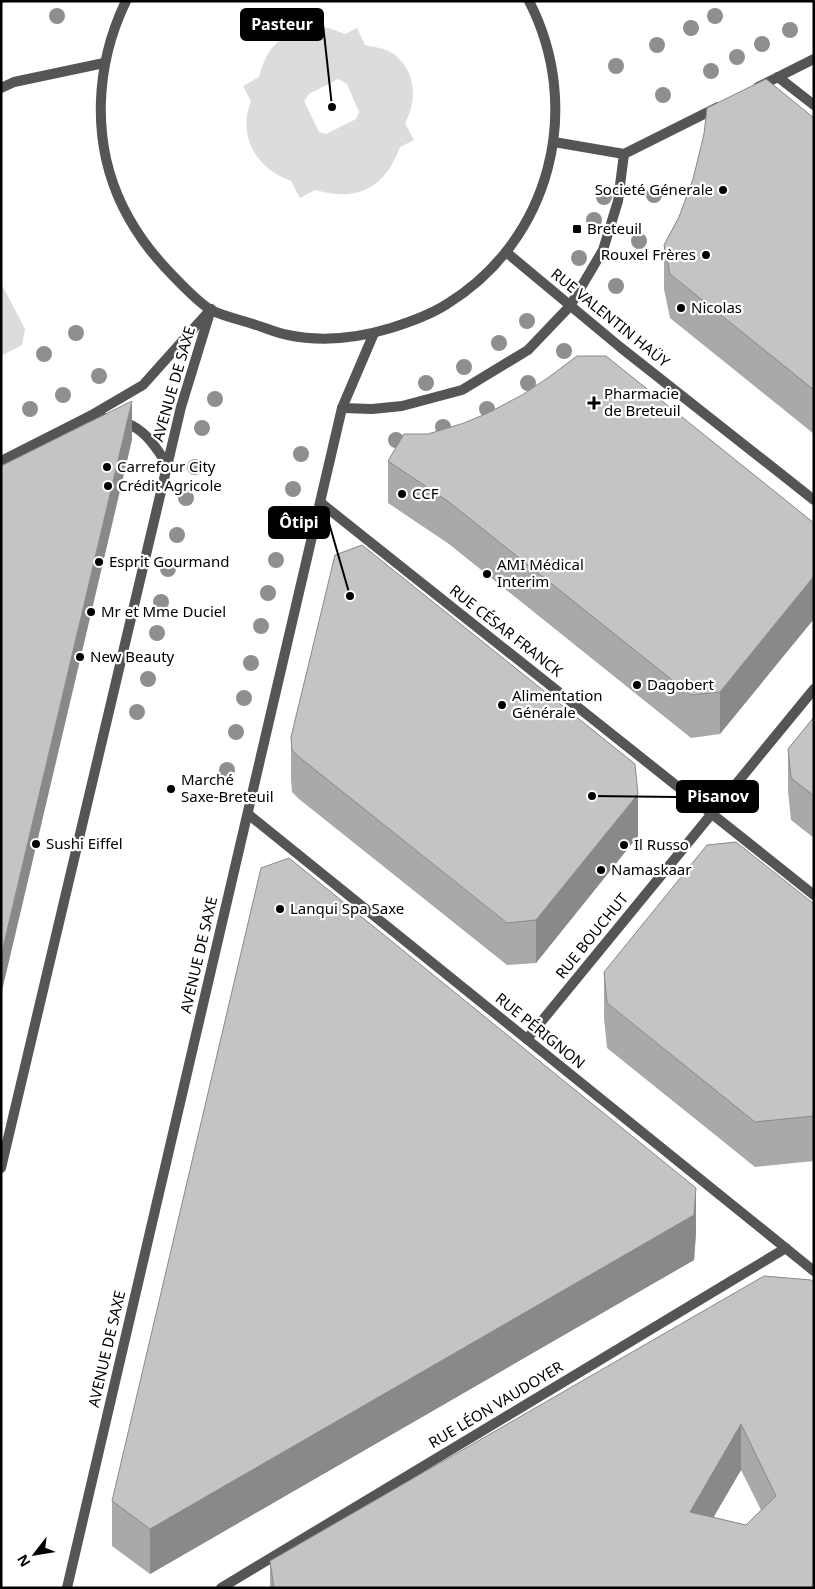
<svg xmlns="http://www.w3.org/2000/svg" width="815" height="1589" font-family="'Noto Sans',sans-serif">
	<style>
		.green { fill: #dcdcdc; fill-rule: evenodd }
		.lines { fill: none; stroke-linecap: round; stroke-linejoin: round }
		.service { stroke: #555; stroke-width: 10 }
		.minor { stroke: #555; stroke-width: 10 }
		.tertiary { stroke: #555; stroke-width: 10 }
		.tree { fill: #8f8f8f }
		.wall { fill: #a9a9a9; fill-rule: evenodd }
		.shaded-wall { fill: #898989 }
		.building { fill: #c4c4c4; stroke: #898989; fill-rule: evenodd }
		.poi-dot { fill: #000; stroke: #fff; stroke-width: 2 }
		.labels { text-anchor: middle; stroke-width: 4.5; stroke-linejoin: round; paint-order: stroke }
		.poi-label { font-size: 15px; fill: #000; stroke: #fff; text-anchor: start }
		.street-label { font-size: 15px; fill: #000; stroke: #fff }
		.leader { fill: none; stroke: #000; stroke-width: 2 }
		.callout-dot { fill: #000; stroke: #fff; stroke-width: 2 }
		.callout { fill: #000; stroke: #000; stroke-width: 2 }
		.callout-label { font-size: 16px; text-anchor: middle; font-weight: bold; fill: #fff }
	</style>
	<rect width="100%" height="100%" fill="#fff"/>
	<g class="green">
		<path d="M313 26 329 28 345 34 357 28 365 45C374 47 384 48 392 53 416 69 418 100 405 123L414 140 400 147C385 188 358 202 315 190L300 198 291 181C257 169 237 137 251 101L243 86 259 77C267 46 281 33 313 26ZM338 79 347 84 359 112 356 119 326 134 319 132 304 101 309 94Z"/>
		<polygon points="1,283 25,329 22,345 1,356"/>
	</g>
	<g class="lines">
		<polyline class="service" points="342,408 372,409 402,406 462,390 528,350 570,306 603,250 618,201 624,154"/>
		<g class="minor">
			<polyline points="778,77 814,105"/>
			<polyline points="506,252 620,347 814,500"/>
			<path d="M90 416C102 418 115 419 126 423 146 430 156 448 167 464"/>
			<polyline points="321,503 814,895"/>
			<polyline points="248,814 814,1271"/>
			<polyline points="527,1039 814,689"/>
			<polyline points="1,1168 181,407 211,309"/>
			<polyline points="67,1588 342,408 374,333"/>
			<polyline points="221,1588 786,1248"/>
		</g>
		<g class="tertiary">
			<path d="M126 1C95 65 91 142 123 207 139 239 157 260 182 285 191 294 201 304 211 310 225 317 242 320 256 325 266 328 277 333 288 335 321 342 358 338 391 328 410 322 430 315 447 304 551 240 584 108 529 1"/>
			<polyline points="758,87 814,59"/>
			<polyline points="1,88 14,82 104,63"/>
			<polyline points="554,142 624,154 718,107"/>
			<polyline points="1,461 90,416 143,385 211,309"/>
		</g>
	</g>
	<g class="tree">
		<circle cx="57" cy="16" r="8"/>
		<circle cx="715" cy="16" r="8"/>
		<circle cx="691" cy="28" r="8"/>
		<circle cx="790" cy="30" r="8"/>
		<circle cx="762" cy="44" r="8"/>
		<circle cx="657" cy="45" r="8"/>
		<circle cx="737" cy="57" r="8"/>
		<circle cx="616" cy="66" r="8"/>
		<circle cx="711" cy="71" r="8"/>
		<circle cx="663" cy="95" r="8"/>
		<circle cx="654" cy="195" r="8"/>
		<circle cx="604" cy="197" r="8"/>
		<circle cx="594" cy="220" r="8"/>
		<circle cx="639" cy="241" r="8"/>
		<circle cx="579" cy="258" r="8"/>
		<circle cx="616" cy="286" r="8"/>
		<circle cx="527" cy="321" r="8"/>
		<circle cx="76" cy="333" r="8"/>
		<circle cx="499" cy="343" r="8"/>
		<circle cx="564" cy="351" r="8"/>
		<circle cx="44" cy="354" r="8"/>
		<circle cx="464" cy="367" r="8"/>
		<circle cx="99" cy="376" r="8"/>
		<circle cx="426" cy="383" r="8"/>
		<circle cx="528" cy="383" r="8"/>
		<circle cx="63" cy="395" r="8"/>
		<circle cx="215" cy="399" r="8"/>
		<circle cx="30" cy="409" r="8"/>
		<circle cx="487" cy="409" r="8"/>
		<circle cx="443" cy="427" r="8"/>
		<circle cx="202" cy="428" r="8"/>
		<circle cx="396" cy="440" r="8"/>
		<circle cx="301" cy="454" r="8"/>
		<circle cx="195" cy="467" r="8"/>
		<circle cx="293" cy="489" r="8"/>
		<circle cx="186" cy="498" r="8"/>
		<circle cx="177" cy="535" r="8"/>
		<circle cx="276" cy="560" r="8"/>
		<circle cx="168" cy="569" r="8"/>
		<circle cx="268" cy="593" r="8"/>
		<circle cx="161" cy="602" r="8"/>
		<circle cx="261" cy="626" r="8"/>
		<circle cx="157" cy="633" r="8"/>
		<circle cx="251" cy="663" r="8"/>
		<circle cx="148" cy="679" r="8"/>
		<circle cx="244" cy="698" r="8"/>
		<circle cx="137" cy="712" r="8"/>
		<circle cx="236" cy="732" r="8"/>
		<circle cx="227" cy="770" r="8"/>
	</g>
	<g class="wall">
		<polygon points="814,118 814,434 670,318 664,289 664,245 679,217 693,179"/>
		<polygon points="388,461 814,523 720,734 691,738 449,544 388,503"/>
		<polygon points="814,717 814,838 791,820 788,791 788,749"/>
		<polygon points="291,737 638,836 536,963 507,965 299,799 292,792 291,779"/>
		<polygon points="814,904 814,1161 755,1167 607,1048 604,1018 604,972"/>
		<polygon points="696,1233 694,1260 150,1574 112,1546 112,1501"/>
		<path d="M814 1282V1588H270V1561ZM741 1470 761 1510 746 1525 713 1517Z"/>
	</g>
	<g class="shaded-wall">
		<polygon points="132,401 132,440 1,995 1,956"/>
		<polygon points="814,576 814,619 720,734 720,692"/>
		<polygon points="638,794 638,836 536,963 536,920"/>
		<polygon points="696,1188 696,1233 694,1260 150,1574 150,1529"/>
		<polygon points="741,1424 741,1470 690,1558 690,1512"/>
	</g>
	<g class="building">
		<polygon points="766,79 814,118 814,390 670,274 664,245 679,217 693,179 704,134 707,108"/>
		<polygon points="577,356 606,356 814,523 814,576 720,692 691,695 449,502 388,461 404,434 428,434 464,423 488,413 522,395 549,377"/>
		<polygon points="132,401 1,956 1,466"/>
		<polygon points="362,545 635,764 638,794 536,920 507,923 299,757 292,750 291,737 335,555"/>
		<polygon points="814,717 814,796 791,778 788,749"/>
		<polygon points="736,842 814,904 814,1116 755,1122 607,1003 604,972 707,845"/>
		<polygon points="289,858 696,1188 694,1215 150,1529 112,1501 261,868"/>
		<path d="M764 1276 811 1280 814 1282V1588H274L270 1561ZM741 1424 776 1496 746 1525 690 1512Z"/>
	</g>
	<g class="poi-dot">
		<circle cx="723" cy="190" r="5"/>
		<rect x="572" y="224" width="10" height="10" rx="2.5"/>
		<circle cx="706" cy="255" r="5"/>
		<circle cx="681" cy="308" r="5"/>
		<path d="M591.5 395.5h5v5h5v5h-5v5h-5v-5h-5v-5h5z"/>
		<circle cx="107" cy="467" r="5"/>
		<circle cx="108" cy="486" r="5"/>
		<circle cx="402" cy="494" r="5"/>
		<circle cx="99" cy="562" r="5"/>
		<circle cx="487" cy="574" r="5"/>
		<circle cx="91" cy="612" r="5"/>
		<circle cx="80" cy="657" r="5"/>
		<circle cx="637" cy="685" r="5"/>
		<circle cx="502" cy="705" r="5"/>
		<circle cx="171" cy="789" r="5"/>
		<circle cx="36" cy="844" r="5"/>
		<circle cx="624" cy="845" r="5"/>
		<circle cx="601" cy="870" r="5"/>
		<circle cx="280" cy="909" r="5"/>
	</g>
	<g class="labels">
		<g class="poi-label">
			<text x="713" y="195" text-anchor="end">Societé Génerale</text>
			<text x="587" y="234">Breteuil</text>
			<text x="696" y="260" text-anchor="end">Rouxel Frères</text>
			<text x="691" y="313">Nicolas</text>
			<text x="604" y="399">Pharmacie<tspan x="604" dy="17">de Breteuil</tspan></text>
			<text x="117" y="472">Carrefour City</text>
			<text x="118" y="491">Crédit Agricole</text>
			<text x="412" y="499">CCF</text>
			<text x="109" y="567">Esprit Gourmand</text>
			<text x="497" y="570">AMI Médical<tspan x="497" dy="17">Interim</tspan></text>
			<text x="101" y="617">Mr et Mme Duciel</text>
			<text x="90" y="662">New Beauty</text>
			<text x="647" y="690">Dagobert</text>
			<text x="512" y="701">Alimentation<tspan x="512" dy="17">Générale</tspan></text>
			<text x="181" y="785">Marché<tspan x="181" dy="17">Saxe-Breteuil</tspan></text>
			<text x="46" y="849">Sushi Eiffel</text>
			<text x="634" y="850">Il Russo</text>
			<text x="611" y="875">Namaskaar</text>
			<text x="290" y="914">Lanqui Spa Saxe</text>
		</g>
		<g class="street-label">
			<text transform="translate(610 318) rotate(39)" y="5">RUE VALENTIN HAÜY</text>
			<text transform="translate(174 384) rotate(-74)" y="5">AVENUE DE SAXE</text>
			<text transform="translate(506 631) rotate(38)" y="5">RUE CÉSAR FRANCK</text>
			<text transform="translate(592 936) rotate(-51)" y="5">RUE BOUCHUT</text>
			<text transform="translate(199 955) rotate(-77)" y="5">AVENUE DE SAXE</text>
			<text transform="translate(540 1031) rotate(39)" y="5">RUE PÉRIGNON</text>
			<text transform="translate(107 1349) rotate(-77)" y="5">AVENUE DE SAXE</text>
			<text transform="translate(496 1405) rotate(-31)" y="5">RUE LÉON VAUDOYER</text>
		</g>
	</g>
	<path class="leader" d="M332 107L323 24M350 596L329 523M592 796L677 797"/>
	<g class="callout-dot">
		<circle cx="332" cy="107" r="5"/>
		<circle cx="350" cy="596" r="5"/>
		<circle cx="592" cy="796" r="5"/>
	</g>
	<g class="callout">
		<rect x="241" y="9" width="82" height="31" rx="5"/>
		<rect x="269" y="507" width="60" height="31" rx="5"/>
		<rect x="677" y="781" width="81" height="31" rx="5"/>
	</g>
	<g class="callout-label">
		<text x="282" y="30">Pasteur</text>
		<text x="299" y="528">Ôtipi</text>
		<text x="718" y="802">Pisanov</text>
	</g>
	<rect width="815" height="1589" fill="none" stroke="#000000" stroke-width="5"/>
	<g transform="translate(35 1554) rotate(239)" stroke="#ffffff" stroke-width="4" paint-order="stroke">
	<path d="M0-4L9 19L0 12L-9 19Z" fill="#000000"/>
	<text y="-8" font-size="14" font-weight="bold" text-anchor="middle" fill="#000000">N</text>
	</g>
</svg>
